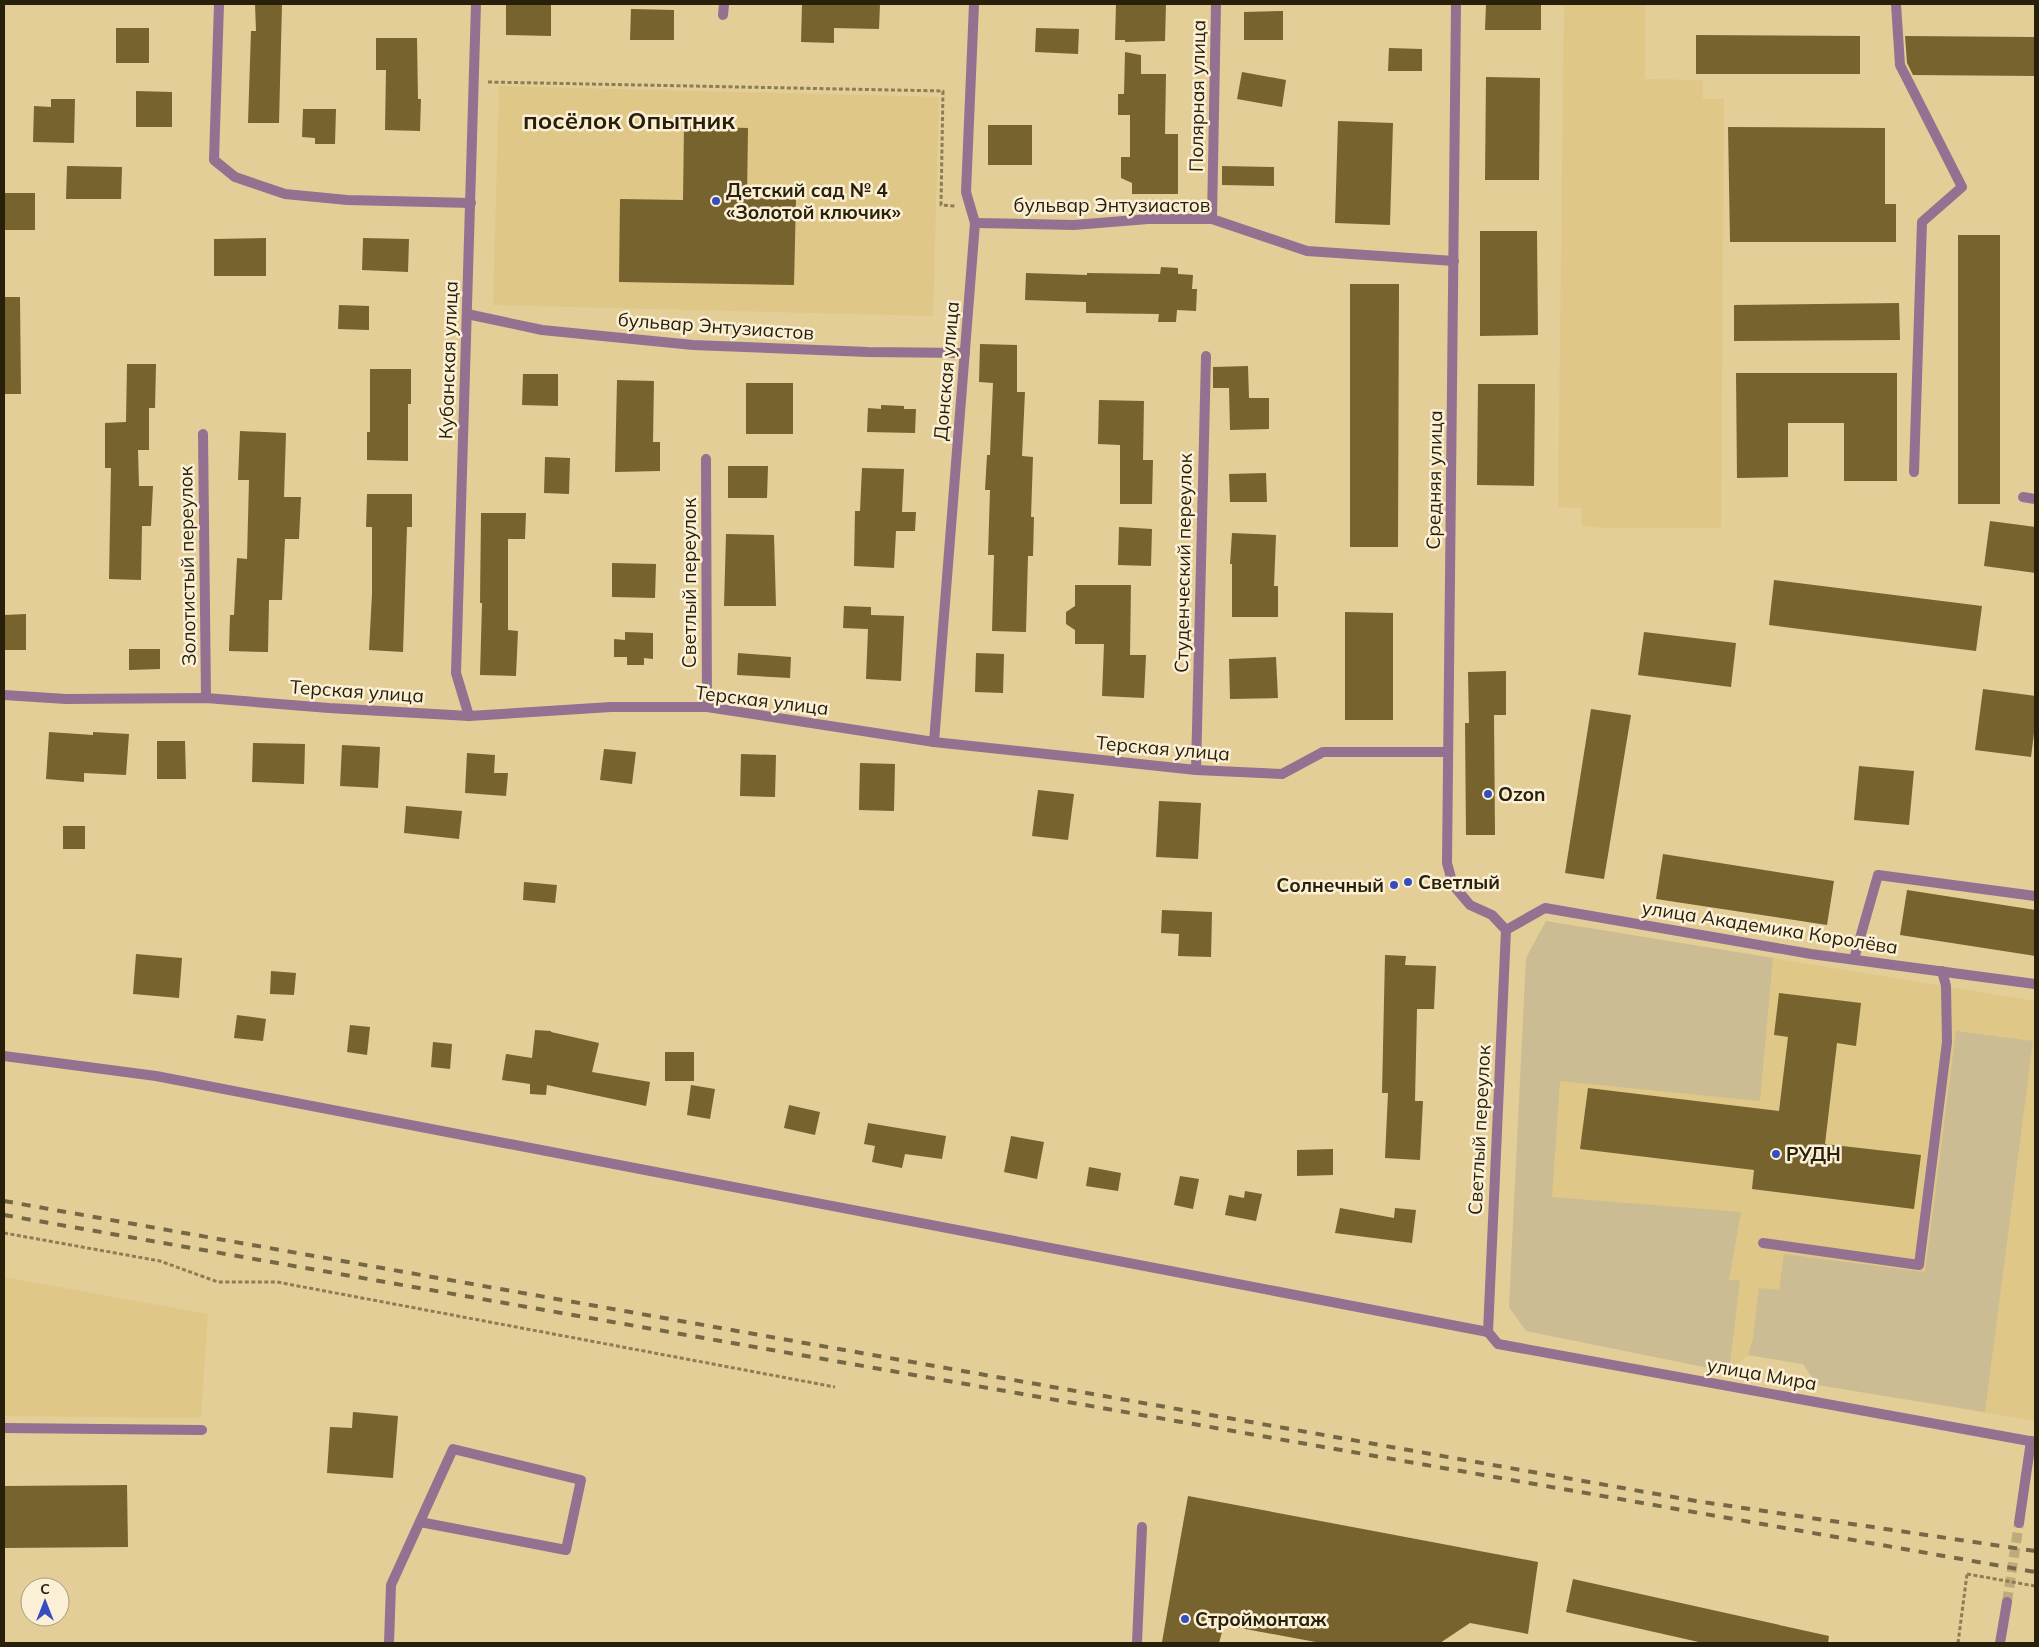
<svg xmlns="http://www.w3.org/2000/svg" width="2039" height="1647" font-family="Mulish,sans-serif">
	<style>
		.built { fill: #dfc788 }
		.green { fill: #cbbc94 }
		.building { fill: #76632e }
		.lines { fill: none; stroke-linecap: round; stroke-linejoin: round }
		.tertiary-tunnel { stroke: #beab7b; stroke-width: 10; stroke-dasharray: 10 5; stroke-linecap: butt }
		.path { stroke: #8c7d55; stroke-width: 3; stroke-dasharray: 4 2.5; stroke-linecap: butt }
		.service { stroke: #947191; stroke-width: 10 }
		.minor { stroke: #947191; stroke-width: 10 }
		.tertiary { stroke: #947191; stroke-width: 10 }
		.rail { stroke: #766845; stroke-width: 4; stroke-dasharray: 9 9; stroke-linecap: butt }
		.path-bridge { stroke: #8c7d55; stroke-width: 3; stroke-dasharray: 4 2.5; stroke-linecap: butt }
		.poi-dot { fill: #354dbf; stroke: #fbf0d5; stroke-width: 2 }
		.labels { text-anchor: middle; stroke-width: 5; stroke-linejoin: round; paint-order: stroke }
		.street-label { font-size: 19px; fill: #28200a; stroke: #fbf0d5 }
		.poi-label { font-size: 19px; font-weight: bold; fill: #28200a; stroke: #fbf0d5; text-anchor: start }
		.district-label { font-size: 24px; font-weight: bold; fill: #28200a; stroke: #fbf0d5 }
	</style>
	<rect width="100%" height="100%" fill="#e4ce97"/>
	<g class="built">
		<polygon points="1564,4 1645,4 1645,79 1703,80 1703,99 1724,99 1721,528 1604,528 1582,526 1581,508 1558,507"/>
		<polygon points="499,86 939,97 933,316 493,305"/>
		<polygon points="1546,921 2035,1001 2035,1421 1817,1385 1803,1364 1748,1355 1729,1372 1526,1331 1509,1307 1526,958"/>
		<polygon points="4,1277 208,1314 201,1418 4,1416"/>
	</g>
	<g class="green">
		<polygon points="1546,921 1773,958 1760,1101 1560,1081 1552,1197 1741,1212 1729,1280 1740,1280 1729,1372 1526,1331 1509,1307 1526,958"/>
		<polygon points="1956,1031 2033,1041 1985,1412 1817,1385 1803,1364 1748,1355 1753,1338 1759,1288 1779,1290 1784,1254 1925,1272"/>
	</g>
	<g class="building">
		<polygon points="255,4 282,4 279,123 248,123 251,31 256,31"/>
		<polygon points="506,4 551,4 551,36 506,35"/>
		<polygon points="802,4 880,4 879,29 834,28 834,43 801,42"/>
		<polygon points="1116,4 1166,4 1165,41 1125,42 1125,40 1115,40"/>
		<polygon points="1486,4 1541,4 1541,30 1485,30"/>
		<polygon points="631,9 674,10 674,40 630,40"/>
		<polygon points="1283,11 1283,40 1244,40 1244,12"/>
		<rect x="116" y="28" width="33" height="35"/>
		<polygon points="1036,28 1079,29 1078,54 1035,52"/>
		<polygon points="1696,35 1860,36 1860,74 1696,74"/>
		<polygon points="1905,36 2035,37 2035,76 1913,75 1907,63"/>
		<polygon points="376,38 417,38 418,99 421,99 420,131 385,130 386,70 376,70"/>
		<polygon points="1389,48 1422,49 1422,71 1388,71"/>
		<polygon points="1125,52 1141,55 1141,74 1166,74 1165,134 1178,134 1178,194 1132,194 1132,183 1121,178 1121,157 1130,157 1130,115 1118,115 1118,94 1124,94"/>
		<polygon points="1242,72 1286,80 1282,107 1237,99"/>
		<polygon points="1486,77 1540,78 1539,180 1485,180"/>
		<polygon points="136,91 172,92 172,127 136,127"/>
		<polygon points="51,99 75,99 74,143 33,142 34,106 51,107"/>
		<polygon points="303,109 336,109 335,144 315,144 315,138 302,137"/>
		<polygon points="1338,121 1393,123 1390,225 1335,223"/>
		<rect x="988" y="125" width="44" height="40"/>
		<polygon points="684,126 748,128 747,198 796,199 794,285 619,282 620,199 683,200"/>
		<polygon points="1728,127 1885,128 1885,204 1896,204 1896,242 1730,242"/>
		<polygon points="67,166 122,167 121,199 66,199"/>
		<polygon points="1222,166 1274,167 1274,186 1222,185"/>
		<rect x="4" y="193" width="31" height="37"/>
		<polygon points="1480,231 1537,231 1538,335 1480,336"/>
		<rect x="1958" y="235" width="42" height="269"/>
		<polygon points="266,238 266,276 214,276 214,239"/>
		<polygon points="363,238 409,239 408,272 362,270"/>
		<polygon points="1161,267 1178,268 1178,274 1193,275 1192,289 1197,289 1196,311 1177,310 1176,322 1158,322 1159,314 1086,313 1086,302 1025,300 1026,273 1087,275 1087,273 1160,274"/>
		<polygon points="1350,284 1399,284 1398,547 1350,547"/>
		<polygon points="4,297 20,297 21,394 4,394"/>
		<polygon points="1899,303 1900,340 1734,341 1734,305"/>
		<polygon points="339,305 369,306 369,330 338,329"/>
		<polygon points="980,344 1017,345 1017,392 1025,392 1022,456 1033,457 1031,517 1034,517 1033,556 1028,556 1026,632 992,631 994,555 988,555 990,490 985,490 987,455 990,455 993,383 979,382"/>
		<polygon points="127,364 156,364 155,408 149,408 149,450 138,450 139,486 153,486 151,526 142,526 141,580 109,579 111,468 105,468 105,423 126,422"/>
		<polygon points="1248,366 1249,398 1269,398 1269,429 1230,430 1229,388 1213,388 1213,367"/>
		<polygon points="370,369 411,369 411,404 408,404 408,461 367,460 367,432 370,432"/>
		<polygon points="1736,373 1897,373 1897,481 1844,481 1844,423 1788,423 1788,477 1737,478"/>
		<polygon points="523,374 558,374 558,406 522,405"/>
		<polygon points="617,380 654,381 653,442 660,442 660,471 615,472"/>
		<rect x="746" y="383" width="47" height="51"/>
		<polygon points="1478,384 1535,384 1534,486 1477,485"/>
		<polygon points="1099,400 1144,401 1143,460 1153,460 1152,504 1120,504 1120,445 1098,444"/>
		<polygon points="881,405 904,406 904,409 916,409 915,433 867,432 868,408 881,409"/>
		<polygon points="240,431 286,433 284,497 301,497 299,539 285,539 282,600 269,600 268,652 229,651 230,615 234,615 237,558 247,559 249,480 238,480"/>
		<polygon points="545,457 570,458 569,494 544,493"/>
		<polygon points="728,466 768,466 767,498 728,498"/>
		<polygon points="862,468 904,469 902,512 916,512 915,531 896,531 894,568 854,566 855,511 860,511"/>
		<polygon points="1266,473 1267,502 1230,502 1229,474"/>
		<polygon points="367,494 412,494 412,527 407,527 403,652 369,650 372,594 372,527 366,527"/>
		<polygon points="481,513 526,513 525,539 508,539 508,630 518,631 516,676 480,675 482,603 480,603"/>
		<polygon points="1990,521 2035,527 2035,573 1984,566"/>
		<polygon points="1119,527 1152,529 1151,566 1118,565"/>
		<polygon points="1232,533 1276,535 1274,586 1278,586 1278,617 1232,617 1232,564 1230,564"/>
		<polygon points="726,534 774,535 776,606 724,606"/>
		<polygon points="612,563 656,564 655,598 612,597"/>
		<polygon points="1774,580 1982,606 1976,651 1769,625"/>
		<polygon points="1075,585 1131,585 1130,655 1146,655 1144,698 1102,696 1104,644 1075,644 1075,630 1066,624 1066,612 1075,606"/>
		<polygon points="844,606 871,607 871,615 904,616 901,681 866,679 868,629 843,628"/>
		<polygon points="1345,612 1393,613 1393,720 1345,720"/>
		<polygon points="26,614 26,650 4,650 4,615"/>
		<polygon points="625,632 653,633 653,659 644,658 644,665 627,665 627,657 614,657 614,639 625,640"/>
		<polygon points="1644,632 1736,643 1731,687 1638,675"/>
		<polygon points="129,649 160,649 160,669 129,670"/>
		<polygon points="738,653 791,657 790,678 737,675"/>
		<polygon points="976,653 1004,654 1003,693 975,692"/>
		<polygon points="1276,657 1278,698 1230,699 1229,659"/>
		<polygon points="1506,671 1506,715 1494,715 1495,835 1466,835 1465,723 1469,723 1468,672"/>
		<polygon points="1983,689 2035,696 2035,725 2031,757 1975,750"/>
		<polygon points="1591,709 1631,715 1604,879 1565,873"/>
		<polygon points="49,732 93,735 93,732 129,734 126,775 84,773 84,782 46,779"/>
		<polygon points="157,741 185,741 186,779 157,779"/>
		<polygon points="253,743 305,744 304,784 252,782"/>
		<polygon points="342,745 380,747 378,788 340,786"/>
		<polygon points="604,749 636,752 632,784 600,780"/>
		<polygon points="467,753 495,755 494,773 508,773 506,796 465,793"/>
		<polygon points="741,754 776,755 775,797 740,796"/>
		<polygon points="860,763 895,764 894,811 859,810"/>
		<polygon points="1859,766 1914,771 1909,825 1854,820"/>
		<polygon points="1038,790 1074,794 1068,840 1032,836"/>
		<polygon points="1159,801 1201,803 1198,859 1156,857"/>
		<polygon points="406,806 462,811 459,839 404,833"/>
		<rect x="63" y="826" width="22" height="23"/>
		<polygon points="1663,854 1834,881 1827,925 1656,899"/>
		<polygon points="524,882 557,885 555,903 523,900"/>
		<polygon points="1907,890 2035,910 2035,956 1900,935"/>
		<polygon points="1162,910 1212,912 1211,957 1178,956 1179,934 1161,933"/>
		<polygon points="136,954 182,958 179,998 133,994"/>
		<polygon points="1385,955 1406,956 1405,965 1436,966 1434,1009 1417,1009 1415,1101 1423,1101 1420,1160 1385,1158 1388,1093 1382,1093"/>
		<polygon points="271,971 296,973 294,995 270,994"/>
		<polygon points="1779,993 1861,1003 1856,1046 1837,1043 1825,1144 1921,1155 1914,1209 1752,1189 1754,1170 1580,1149 1588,1088 1779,1111 1788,1037 1774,1035"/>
		<polygon points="237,1015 266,1019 263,1041 234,1038"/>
		<polygon points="350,1025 370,1027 367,1055 347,1052"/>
		<polygon points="535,1030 551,1031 551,1032 599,1043 592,1072 650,1082 646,1106 547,1085 546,1095 530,1094 530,1084 502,1080 506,1054 532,1058"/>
		<polygon points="433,1042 452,1044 450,1069 431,1067"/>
		<rect x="665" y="1052" width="29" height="29"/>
		<polygon points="691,1085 715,1089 710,1119 687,1115"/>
		<polygon points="789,1105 820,1112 815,1135 784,1128"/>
		<polygon points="868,1123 946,1136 942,1159 905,1154 902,1168 872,1162 875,1146 864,1144"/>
		<polygon points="1011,1136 1044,1142 1037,1179 1004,1172"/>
		<polygon points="1333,1149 1333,1175 1297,1176 1297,1150"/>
		<polygon points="1089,1167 1121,1173 1118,1191 1086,1186"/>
		<polygon points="1180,1176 1199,1179 1193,1209 1174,1205"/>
		<polygon points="1245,1191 1262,1194 1256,1221 1225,1215 1229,1195 1244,1198"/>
		<polygon points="1340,1208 1394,1218 1395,1208 1416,1210 1412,1243 1335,1233"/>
		<polygon points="353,1412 398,1416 393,1478 327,1473 330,1427 352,1428"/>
		<polygon points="127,1485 128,1547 4,1548 4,1486"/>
		<polygon points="1188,1496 1538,1562 1528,1634 1470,1623 1440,1643 1321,1643 1224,1625 1219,1643 1162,1642"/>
		<polygon points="1573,1579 1829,1636 1828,1643 1703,1643 1566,1612"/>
	</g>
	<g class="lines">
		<polyline class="tertiary-tunnel" points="2007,1602 2019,1523"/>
		<g class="path">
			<polyline points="488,82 943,91 941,205 955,206"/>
			<polyline points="4,1233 160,1261 218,1282 277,1282 835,1387"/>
			<polyline points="1958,1643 1967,1574"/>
		</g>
		<g class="service">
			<polyline points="1896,4 1900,65 1962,187 1922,222 1914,472"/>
			<polyline points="1763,1243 1919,1265 1947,1042 1946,986 1942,971"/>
			<polyline points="389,1643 391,1585 453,1449 581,1480 566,1550 420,1522"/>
			<polyline points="1137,1643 1142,1527"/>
		</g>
		<g class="minor">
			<polyline points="219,4 214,160 235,177 285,194 347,200 471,203"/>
			<polyline points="723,15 724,4"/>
			<polyline points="1212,219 1216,4"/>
			<polyline points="975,223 1074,225 1148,219 1212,219 1307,251 1454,261"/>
			<polyline points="467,314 542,330 693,345 868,352 965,353"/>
			<polyline points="203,434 206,698"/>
			<polyline points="706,459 707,707"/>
			<polyline points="2023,497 2035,499"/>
			<polyline points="4,695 66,699 206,698 329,708 469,716 611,707 707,707 934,742 1196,770 1282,774 1323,752 1448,752"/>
			<polyline points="469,716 456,673 476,4"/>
			<polyline points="934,742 975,223 966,192 974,4"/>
			<polyline points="1196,770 1206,356"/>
			<polyline points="1854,959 1878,875 2035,896"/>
			<polyline points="4,1056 156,1076 1488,1332"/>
			<polyline points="1488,1332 1506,930 1545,908 1811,954 2035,984"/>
			<polyline points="1488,1332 1498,1344 2035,1442"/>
			<polyline points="4,1428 202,1430"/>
		</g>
		<g class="tertiary">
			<polyline points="1456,4 1447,863 1453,885 1470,905 1492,915 1506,930"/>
			<polyline points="2019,1523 2031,1441"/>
			<polyline points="2000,1643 2007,1602"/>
		</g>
		<g class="rail">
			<polyline points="4,1201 1696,1501 2035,1551"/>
			<polyline points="4,1215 2035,1572"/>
		</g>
		<polyline class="path-bridge" points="1967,1574 2035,1586"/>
	</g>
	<g class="poi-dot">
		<circle cx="716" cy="201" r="5"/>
		<circle cx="1488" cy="794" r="5"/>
		<circle cx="1408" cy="882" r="5"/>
		<circle cx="1394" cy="885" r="5"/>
		<circle cx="1776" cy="1154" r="5"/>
		<circle cx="1185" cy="1619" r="5"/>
	</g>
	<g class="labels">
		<g class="street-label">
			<text transform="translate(1197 96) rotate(-89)" y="7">Полярная улица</text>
			<text x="1112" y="212">бульвар Энтузиастов</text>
			<text transform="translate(716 326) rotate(4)" y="7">бульвар Энтузиастов</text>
			<text transform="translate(448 360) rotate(-88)" y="7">Кубанская улица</text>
			<text transform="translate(946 371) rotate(-85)" y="7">Донская улица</text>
			<text transform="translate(1434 480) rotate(-89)" y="7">Средняя улица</text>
			<text transform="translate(1183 563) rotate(-89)" y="7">Студенческий переулок</text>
			<text transform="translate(187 566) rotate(-91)" y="7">Золотистый переулок</text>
			<text transform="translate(689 583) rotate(-90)" y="7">Светлый переулок</text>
			<text transform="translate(357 691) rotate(4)" y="7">Терская улица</text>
			<text transform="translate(762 700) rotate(7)" y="7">Терская улица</text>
			<text transform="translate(1163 748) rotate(5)" y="7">Терская улица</text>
			<text transform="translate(1770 927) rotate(9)" y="7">улица Академика Королёва</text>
			<text transform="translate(1479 1130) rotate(-87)" y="7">Светлый переулок</text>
			<text transform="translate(1762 1374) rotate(10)" y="7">улица Мира</text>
		</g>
		<g class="poi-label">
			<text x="726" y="197">Детский сад № 4<tspan x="726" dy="22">«Золотой ключик»</tspan></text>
			<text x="1498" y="801">Ozon</text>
			<text x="1418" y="889">Светлый</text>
			<text x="1384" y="892" text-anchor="end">Солнечный</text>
			<text x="1786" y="1161">РУДН</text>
			<text x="1195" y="1626">Строймонтаж</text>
		</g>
		<g class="district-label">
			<text x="629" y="129">посёлок Опытник</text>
		</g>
	</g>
	<rect width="2039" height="1647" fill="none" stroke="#28200a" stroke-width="10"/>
	<g transform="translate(45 1602)"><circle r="24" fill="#fbf0d5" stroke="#a79d84"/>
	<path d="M0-4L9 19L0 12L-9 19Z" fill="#354dbf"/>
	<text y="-8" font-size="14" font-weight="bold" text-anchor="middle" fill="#28200a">С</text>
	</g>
</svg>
